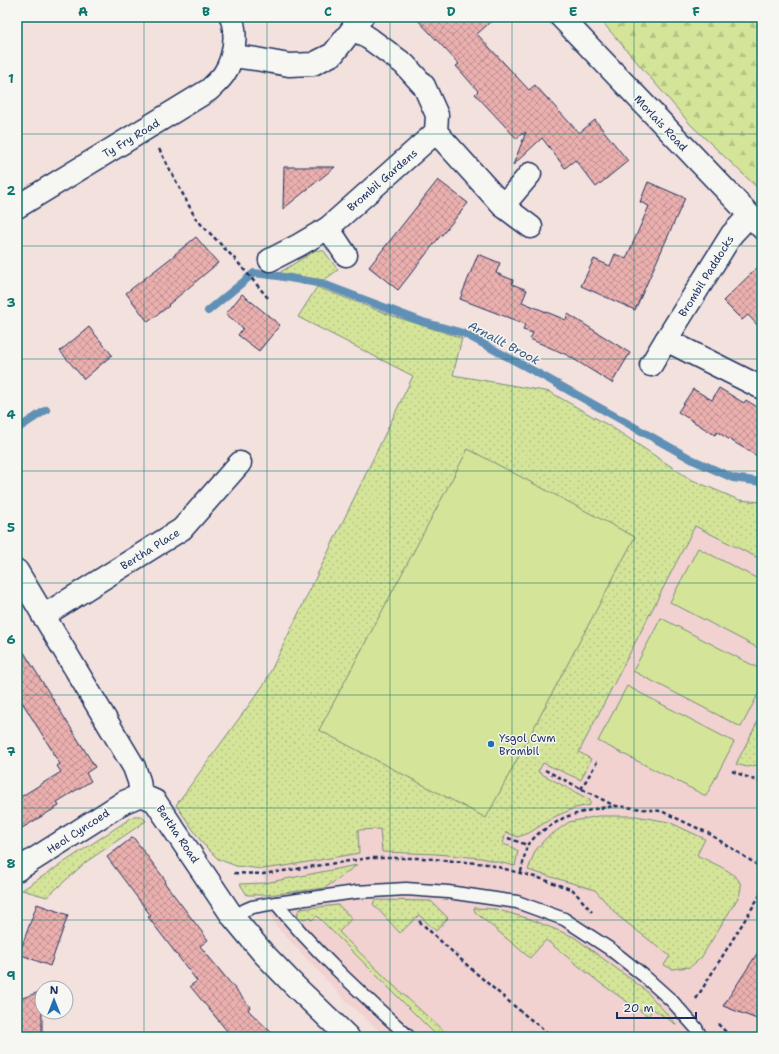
<svg xmlns="http://www.w3.org/2000/svg" width="779" height="1054" font-family="'Shantell Sans',sans-serif">
	<style>
		.built { fill: #f1d2d0 }
		.grass { fill: url(#grass-dots); stroke: #788a7b }
		.forest { fill: url(#forest-firs); stroke: #788a7b }
		.pitch { fill: #d4e498; stroke: #788a7b }
		.lines { fill: none; stroke-linecap: round; stroke-linejoin: round }
		.stream { stroke: #6190b6; stroke-width: 8 }
		.building { fill: url(#building-cross-hatch); stroke: #1b2f5e }
		.lane-casing { stroke: #1b2f5e; stroke-width: 15 }
		.street-casing { stroke: #1b2f5e; stroke-width: 25 }
		.path { stroke: #1b2f5e; stroke-width: 2.5; stroke-dasharray: 4 3; stroke-linecap: butt }
		.lane { stroke: #f6f6f2; stroke-width: 12 }
		.street { stroke: #f6f6f2; stroke-width: 22 }
		.grid { fill: none; stroke: #0f766e; stroke-width: 1; stroke-opacity: 0.55 }
		.poi-dot { fill: #1f6fb2; stroke: #f6f6f2; stroke-width: 1.5 }
		.labels { text-anchor: middle; stroke-width: 3; stroke-linejoin: round; paint-order: stroke }
		.street-label { font-size: 11px; fill: #1b2f5e; stroke: #f6f6f2 }
		.poi-label { font-size: 11px; fill: #1b2f5e; stroke: #f6f6f2; text-anchor: start }
		.water-label { font-size: 12px; font-style: italic; fill: #385882; stroke: #f6f6f2 }
		.neatline { fill: none; stroke: #0f766e; stroke-width: 1.5 }
		.grid-label { font-size: 13px; text-anchor: middle; font-weight: bold; fill: #0f766e }
	</style>
	<defs>
		<pattern id="grass-dots" width="8" height="8" patternUnits="userSpaceOnUse"><rect width="8" height="8" fill="#d4e498"/><path d="M2 2h.1M6 6h.1" fill="none" stroke="#b5c485" stroke-width="1.8" stroke-linecap="round"/></pattern>
		<pattern id="forest-firs" width="22" height="20" patternUnits="userSpaceOnUse"><rect width="22" height="20" fill="#d4e498"/><path d="M5 1l3.5 6h-7zM16 11l3.5 6h-7z" fill="#b5c485"/></pattern>
		<pattern id="building-cross-hatch" width="8" height="8" patternUnits="userSpaceOnUse"><rect width="8" height="8" fill="#ebb0ae"/><path d="M0 0l8 8M0 8l8-8" fill="none" stroke="#be9091"/></pattern>
	</defs>
	<rect width="100%" height="100%" fill="#f3e1de"/>
	<filter id="ink" filterUnits="userSpaceOnUse"><feTurbulence type="fractalNoise" baseFrequency=".025" numOctaves="2"/><feDisplacementMap in="SourceGraphic" scale="8" xChannelSelector="R" yChannelSelector="G"/><feConvolveMatrix kernelMatrix="1 2 1 2 8 2 1 2 1" color-interpolation-filters="sRGB"/></filter>
	<g filter="url(#ink)">
		<polygon class="built" points="413,376 550,392 613,428 690,479 739,500 762,502 762,1037 386,1037 348,1003 275,925 271,914 262,869 236,866 218,859 203,844 176,805 265,683"/>
		<g class="grass">
			<polygon points="316,250 324,251 338,270 324,280 279,273"/>
			<polygon points="317,287 393,316 462,338 453,375 550,392 613,428 690,479 739,500 762,502 762,560 695,526 579,752 591,759 581,780 543,763 538,772 590,800 590,805 575,808 554,817 529,833 518,837 506,832 503,844 512,847 518,851 515,866 481,858 436,854 382,852 380,829 358,830 359,853 285,866 262,869 236,866 218,859 203,844 176,805 265,683 413,376 298,317"/>
			<polygon points="762,713 762,764 747,767 736,764"/>
			<polygon points="134,816 141,816 146,821 86,862 47,897 22,890"/>
			<path d="M598 816H636L669 822 705 839 697 855C709 862 739 872 741 886 741 889 740 893 739 896L701 958 690 967 672 969 664 965 670 956 618 916 595 890 528 870 535 851 545 839 569 822Z"/>
			<polygon points="357,865 325,888 267,895 247,895 240,884 265,883"/>
			<polygon points="375,900 431,901 448,918 436,931 419,915 400,933 373,904"/>
			<polygon points="338,905 352,918 339,932 393,985 450,1037 439,1037 432,1031 317,916 312,920 308,918 299,919 297,916 298,912 300,909"/>
			<polygon points="474,908 495,909 530,919 574,937 644,989 677,1025 653,1009 648,1016 600,983 546,940 530,958 475,912"/>
		</g>
		<polygon class="forest" points="598,17 762,17 762,192 691,125"/>
		<g class="pitch">
			<polygon points="468,449 635,537 486,818 319,730"/>
			<polygon points="698,548 762,581 762,650 670,602"/>
			<polygon points="661,618 762,670 762,687 741,727 633,671"/>
			<polygon points="627,686 734,742 706,796 598,741"/>
		</g>
		<g class="lines">
			<g class="stream">
				<polyline points="208,311 254,273 278,276 323,284 423,322 463,333 543,376 693,460 733,478 762,482"/>
				<polyline points="17,429 46,410"/>
			</g>
		</g>
		<g class="building">
			<polygon points="415,17 496,17 477,34 529,90 535,85 579,133 595,120 628,161 596,187 575,160 565,168 542,138 513,165 526,132 523,135 522,133 517,139 475,94 478,91 456,66 459,64"/>
			<polygon points="284,167 335,167 283,209"/>
			<polygon points="438,180 468,203 442,235 441,235 398,290 369,267"/>
			<polygon points="648,182 685,198 635,310 581,286 594,259 610,266 615,254 626,259 649,206 640,202"/>
			<polygon points="196,237 218,263 168,305 169,306 148,322 126,293 176,254 175,254"/>
			<polygon points="478,254 500,263 496,273 513,280 512,284 527,290 522,302 566,320 568,314 630,353 612,383 567,355 530,339 533,333 523,330 525,324 460,299"/>
			<polygon points="762,263 762,330 748,315 742,320 723,301"/>
			<polygon points="242,294 280,325 259,351 238,335 243,328 226,314"/>
			<polygon points="89,327 112,355 84,379 60,351"/>
			<polygon points="719,388 744,403 746,400 762,410 762,459 717,432 715,435 678,412 693,389 712,400"/>
			<polygon points="17,641 95,767 86,773 91,781 57,802 59,806 17,831 17,799 61,772 57,766 60,764 52,752 53,752 17,694"/>
			<polygon points="133,837 166,881 164,882 208,940 200,946 250,1007 248,1010 276,1037 232,1037 190,986 197,981 148,917 151,916 107,857"/>
			<polygon points="37,904 68,915 50,966 19,954"/>
			<polygon points="762,946 762,1021 723,1006"/>
			<polygon points="42,991 42,1037 24,1037 17,1016 17,1000"/>
		</g>
		<g class="lines">
			<g class="lane-casing">
				<g id="lane">
					<path d="M276 903C315 952 363 995 409 1037"/>
					<polyline points="233,917 245,910 252,907 269,904 356,892 406,889 448,892 517,902 564,919 610,949 643,975 672,1001 696,1028 701,1037"/>
				</g>
			</g>
			<g class="street-casing">
				<g id="street">
					<polyline points="561,17 762,228"/>
					<polyline points="353,28 370,39 404,64 424,86 437,115 436,132 503,206 531,227"/>
					<polyline points="233,56 256,59 289,65 313,64 333,54 362,17"/>
					<polyline points="503,206 530,174"/>
					<path d="M17 207 209 90C214 85 220 80 224 74 234 59 238 34 231 17"/>
					<polyline points="749,216 732,234 666,340 762,388"/>
					<polyline points="328,228 346,255"/>
					<polyline points="270,260 299,245 328,228 436,132"/>
					<polyline points="651,365 666,340"/>
					<polyline points="17,571 134,767 139,781 141,795"/>
					<polyline points="43,616 182,529 240,463"/>
					<polyline points="141,795 155,801 233,917 263,953 296,987 348,1037"/>
					<polyline points="17,870 124,802 141,795"/>
				</g>
			</g>
			<g class="path">
				<polyline points="159,149 196,219 235,259 268,298"/>
				<polyline points="545,770 615,806"/>
				<polyline points="732,771 762,783"/>
				<polyline points="581,789 597,762"/>
				<polyline points="508,838 527,845"/>
				<polyline points="521,872 527,845 539,833 565,817 594,809 616,806 661,811 708,833 762,868"/>
				<polyline points="234,873 263,874 369,858 422,858 487,864 542,879 573,890 592,912"/>
				<path d="M419 921C462 961 506 1001 553 1037"/>
				<polyline points="696,999 762,892"/>
				<polyline points="718,1024 731,1037"/>
			</g>
			<use href="#lane" class="lane"/>
			<use href="#street" class="street"/>
		</g>
	</g>
	<path class="grid" d="M144 17V1037M267 17V1037M390 17V1037M512 17V1037M634 17V1037M17 134H762M17 246H762M17 359H762M17 471H762M17 583H762M17 695H762M17 808H762M17 920H762"/>
	<circle class="poi-dot" cx="491" cy="744" r="4"/>
	<g class="labels">
		<g class="street-label">
			<text transform="translate(661 123) rotate(47)" y="4">Morlais Road</text>
			<text transform="translate(131 138) rotate(-31)" y="4">Ty Fry Road</text>
			<text transform="translate(382 180) rotate(-41)" y="4">Brombil Gardens</text>
			<text transform="translate(706 276) rotate(-58)" y="4">Brombil Paddocks</text>
			<text transform="translate(150 549) rotate(-32)" y="4">Bertha Place</text>
			<text transform="translate(78 831) rotate(-33)" y="4">Heol Cyncoed</text>
			<text transform="translate(178 834) rotate(56)" y="4">Bertha Road</text>
		</g>
		<g class="poi-label">
			<text x="499" y="742">Ysgol Cwm<tspan x="499" dy="13">Brombil</tspan></text>
		</g>
		<g class="water-label">
			<text transform="translate(504 343) rotate(28)" y="4">Arnallt Brook</text>
		</g>
	</g>
	<rect width="779" height="1054" fill="none" stroke="#f6f6f2" stroke-width="44"/>
	<g transform="translate(54 1000)"><circle r="19" fill="#f6f6f2" stroke="#9ea6b7"/>
	<path d="M0-3L7 15L0 10L-7 15Z" fill="#1f6fb2"/>
	<text y="-6" font-size="11" font-weight="bold" text-anchor="middle" fill="#1b2f5e">N</text>
	</g>
	<path d="M617 1012v6h79v-6" fill="none" stroke="#1b2f5e" stroke-width="2"/>
	<text x="623" y="1012" font-size="12" fill="#1b2f5e" stroke="#f6f6f2" stroke-width="3" paint-order="stroke">20 m</text>
	<rect x="22" y="22" width="735" height="1010" class="neatline"/>
	<g class="grid-label">
		<text x="83" y="16">A</text>
		<text x="206" y="16">B</text>
		<text x="328" y="16">C</text>
		<text x="451" y="16">D</text>
		<text x="573" y="16">E</text>
		<text x="696" y="16">F</text>
		<text x="11" y="83">1</text>
		<text x="11" y="195">2</text>
		<text x="11" y="307">3</text>
		<text x="11" y="419">4</text>
		<text x="11" y="532">5</text>
		<text x="11" y="644">6</text>
		<text x="11" y="756">7</text>
		<text x="11" y="868">8</text>
		<text x="11" y="980">9</text>
	</g>
</svg>
